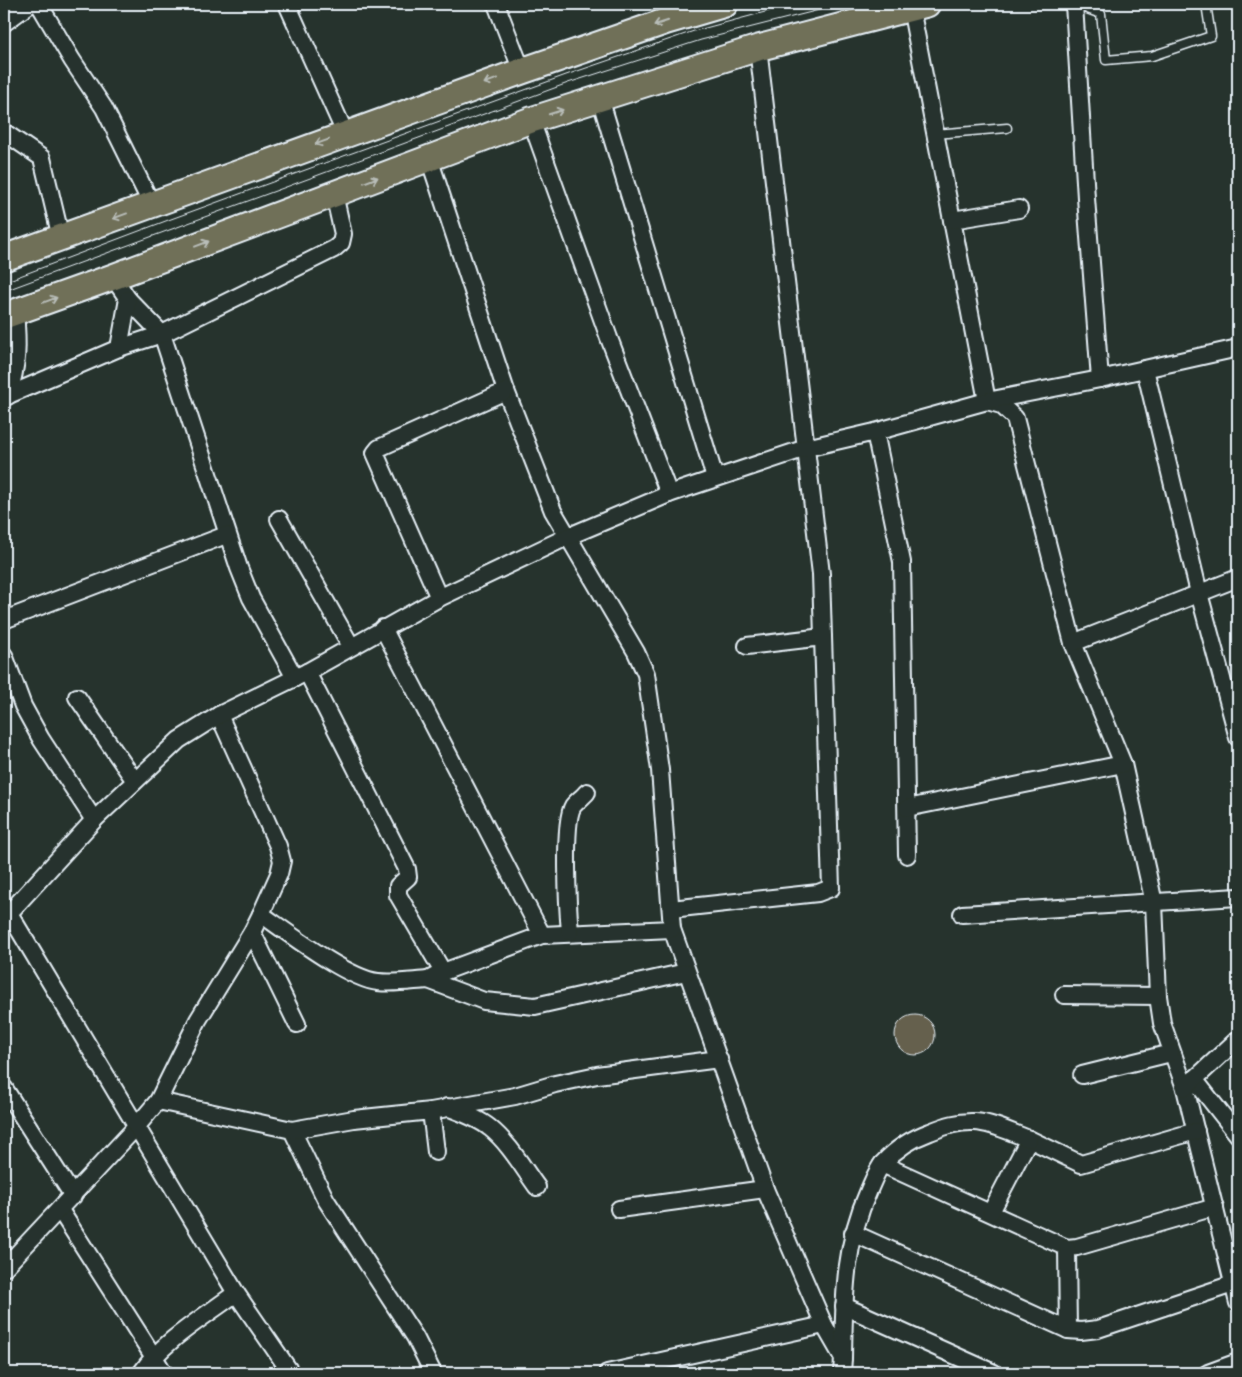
<svg xmlns="http://www.w3.org/2000/svg" width="1242" height="1377" font-family="Dekko,sans-serif">
	<style>
		.building { fill: #65604e; stroke: #e8f1f8 }
		.lines { fill: none; stroke-linecap: round; stroke-linejoin: round }
		.service-casing { stroke: #e8f1f8; stroke-width: 11 }
		.minor-casing { stroke: #e8f1f8; stroke-width: 20 }
		.primary-casing { stroke: #e8f1f8; stroke-width: 29 }
		.service { stroke: #26332d; stroke-width: 8 }
		.minor { stroke: #26332d; stroke-width: 16 }
		.primary { stroke: #706f59; stroke-width: 25 }
		.tram { stroke: #e8f1f8; stroke-width: 1 }
		.oneway { stroke: #b8bdb8 }
	</style>
	<rect width="100%" height="100%" fill="#26332d"/>
	<filter id="ink" filterUnits="userSpaceOnUse"><feTurbulence type="fractalNoise" baseFrequency=".02" numOctaves="2"/><feDisplacementMap in="SourceGraphic" scale="10" xChannelSelector="R" yChannelSelector="G"/><feConvolveMatrix kernelMatrix="1 2 1 2 8 2 1 2 1" color-interpolation-filters="sRGB"/></filter>
	<g filter="url(#ink)">
		<circle class="building" cx="915" cy="1035" r="20"/>
		<g class="lines">
			<g class="service-casing">
				<g id="service">
					<polyline points="1074,4 1101,14 1106,60 1152,56 1211,36 1206,4"/>
					<polyline points="935,134 1007,128"/>
				</g>
			</g>
			<g class="minor-casing">
				<g id="minor">
					<polyline points="39,4 72,60 104,108 152,205"/>
					<polyline points="287,4 345,133"/>
					<polyline points="496,4 522,71"/>
					<polyline points="1074,4 1086,198 1100,379"/>
					<polyline points="911,8 987,401 1001,405 1015,418 1073,643 1123,764 1154,903 1158,996 1162,1023 1185,1088 1238,1303"/>
					<polyline points="4,23 30,4"/>
					<polyline points="600,98 715,478"/>
					<polyline points="531,120 609,338 669,494"/>
					<polyline points="4,132 42,158 61,238"/>
					<polyline points="429,158 506,391 553,511 636,652 646,674 660,770 672,929 765,1189 824,1325 843,1358 842,1373"/>
					<polyline points="952,220 1019,209"/>
					<polyline points="113,277 128,299 162,334 239,568 251,598 295,678"/>
					<polyline points="119,348 128,299"/>
					<polyline points="1145,369 1199,593 1238,738"/>
					<path d="M8 396C18 364 18 344 15 312"/>
					<polyline points="4,397 119,348 162,334 334,249 341,243 343,234 334,194"/>
					<polyline points="875,432 902,562 907,855"/>
					<polyline points="279,519 351,646"/>
					<polyline points="439,598 375,453 379,448 506,391"/>
					<polyline points="4,620 226,535"/>
					<polyline points="383,628 542,935"/>
					<polyline points="1073,643 1238,578"/>
					<polyline points="747,646 823,637"/>
					<polyline points="4,655 23,706 41,739 94,820"/>
					<polyline points="307,672 407,869 408,877 398,886 398,895 443,972"/>
					<polyline points="77,697 135,781"/>
					<polyline points="219,715 278,846 282,861 279,874 261,914 252,932 198,1020 158,1101 292,1130 326,1200 415,1337 433,1373"/>
					<polyline points="907,808 1123,764"/>
					<polyline points="671,909 818,893 831,888 821,574 758,48"/>
					<path d="M261 914C287 932 348 979 378 982 394 984 412 981 428 980"/>
					<polyline points="962,914 1238,897"/>
					<polyline points="672,929 542,935 443,972 428,980 484,1001 535,1006 686,972"/>
					<polyline points="252,932 297,1024"/>
					<path d="M570 932C568 910 563 822 573 806 577 801 583 797 587 792"/>
					<polyline points="1064,995 1158,996"/>
					<polyline points="1082,1075 1171,1053"/>
					<polyline points="1194,1079 1238,1135"/>
					<polyline points="4,1088 73,1196"/>
					<polyline points="1185,1088 1238,1039"/>
					<path d="M447 1107C462 1113 478 1118 490 1128 509 1143 523 1168 537 1187"/>
					<polyline points="431,1111 515,1096 555,1084 597,1075 719,1059"/>
					<polyline points="292,1130 354,1119 431,1111 436,1152"/>
					<polyline points="882,1164 1067,1248 1077,1247 1215,1207"/>
					<polyline points="619,1209 765,1189"/>
					<polyline points="60,1210 164,1373"/>
					<polyline points="991,1212 1029,1139 1081,1164 1196,1131"/>
					<polyline points="853,1233 1068,1330 1081,1331 1098,1329 1233,1284"/>
					<polyline points="1067,1248 1068,1330"/>
					<polyline points="4,1268 137,1126 158,1101"/>
					<polyline points="844,1306 994,1373"/>
					<path d="M843 1358C844 1298 844 1245 869 1190 873 1181 877 1170 883 1163 896 1149 913 1138 930 1132 945 1126 959 1121 975 1122 993 1123 1012 1133 1029 1139"/>
					<path d="M141 1373C165 1339 203 1318 236 1293"/>
					<polyline points="291,1373 236,1293 9,913 94,820 179,740 219,715 307,672 439,598 567,537 669,494 806,448 875,432 987,401 1100,379 1238,348"/>
					<polyline points="607,1373 824,1325"/>
					<polyline points="1208,1373 1238,1362"/>
				</g>
			</g>
			<g class="primary-casing">
				<g id="primary">
					<polyline points="4,258 522,71 667,21 725,4"/>
					<polyline points="4,316 113,277 531,120 758,48 927,4"/>
				</g>
			</g>
			<use href="#service" class="service"/>
			<use href="#minor" class="minor"/>
			<use href="#primary" class="primary"/>
			<g class="tram">
				<polyline points="4,282 171,219 566,75 694,31 795,4"/>
				<polyline points="4,291 568,83 701,40 843,4"/>
			</g>
		</g>
		<defs><path id="oneway-shaft" d="M-6 0H5M1.5-3L5.5 0L1.5 3" fill="none" stroke-width="1.6" stroke-linecap="round" stroke-linejoin="round" transform="scale(1.25)"/></defs>
		<g class="oneway">
			<use href="#oneway-shaft" transform="translate(661 23) rotate(162)"/>
			<use href="#oneway-shaft" transform="translate(491 81) rotate(160)"/>
			<use href="#oneway-shaft" transform="translate(556 112) rotate(-17)"/>
			<use href="#oneway-shaft" transform="translate(322 142) rotate(160)"/>
			<use href="#oneway-shaft" transform="translate(371 180) rotate(-21)"/>
			<use href="#oneway-shaft" transform="translate(120 216) rotate(160)"/>
			<use href="#oneway-shaft" transform="translate(202 244) rotate(-21)"/>
			<use href="#oneway-shaft" transform="translate(50 300) rotate(-20)"/>
		</g>
	</g>
	<rect width="1242" height="1377" fill="none" stroke="#26332d" stroke-width="20"/>
	<rect x="10" y="10" width="1222" height="1357" fill="none" stroke="#e8f1f8" stroke-width="2" filter="url(#ink)"/>
</svg>
